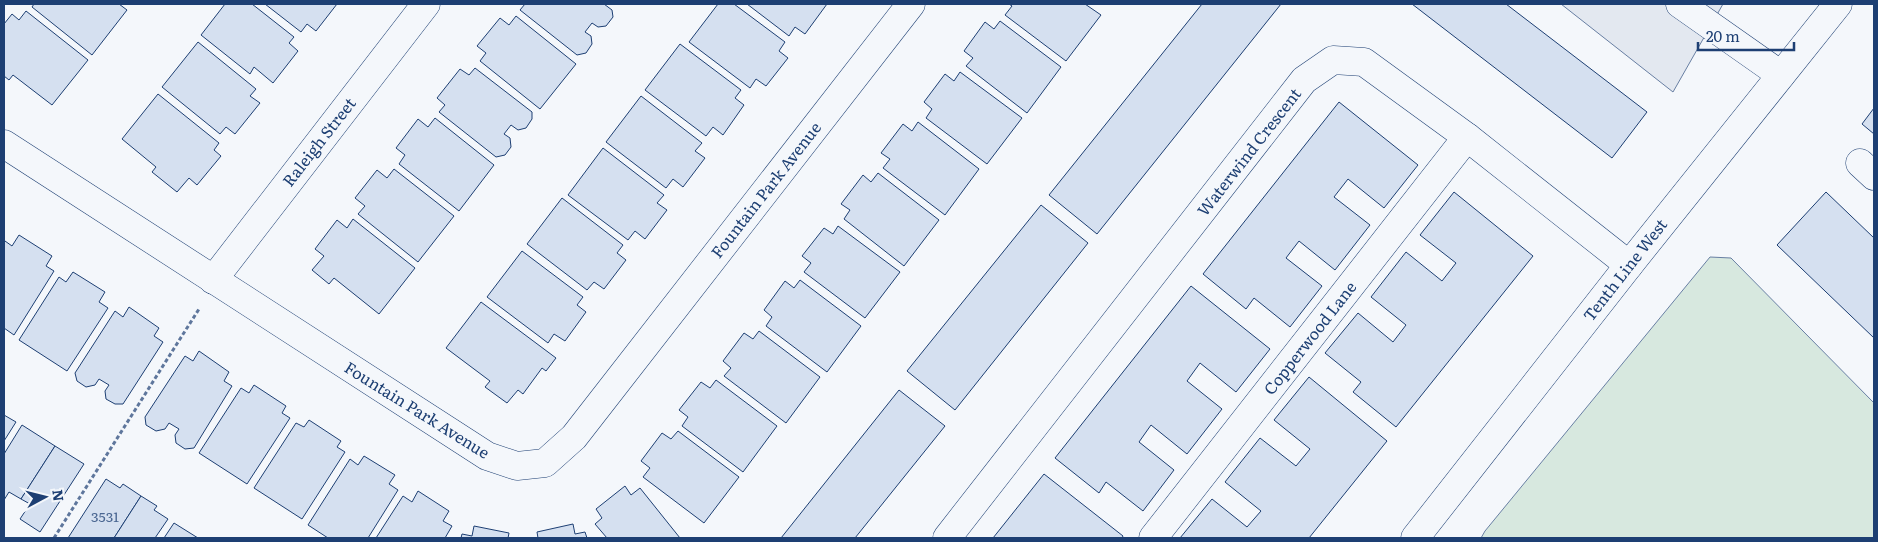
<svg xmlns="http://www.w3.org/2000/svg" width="1878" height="542" font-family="Literata,serif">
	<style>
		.green { fill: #d7e8df; stroke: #687fa3 }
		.parking { fill: #e3e8f0; stroke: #687fa3 }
		.building { fill: #d5e0f0; stroke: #1d3f73 }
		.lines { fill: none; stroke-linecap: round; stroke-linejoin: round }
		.minor-casing { stroke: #1d3f73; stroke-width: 29 }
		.path { stroke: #5e769c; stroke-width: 3; stroke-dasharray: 4 2.5; stroke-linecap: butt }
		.minor { stroke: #f4f7fb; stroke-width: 28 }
		.labels { text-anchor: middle; stroke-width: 4; stroke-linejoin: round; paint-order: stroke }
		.number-label { font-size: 14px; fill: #4b6792 }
		.street-label { font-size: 16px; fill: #1d3f73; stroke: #f4f7fb }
	</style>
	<rect width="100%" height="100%" fill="#f4f7fb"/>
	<polygon class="green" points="1710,257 1731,258 1874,403 1874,538 1481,538 1485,531"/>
	<polygon class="parking" points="1561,4 1723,4 1673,92"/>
	<g class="building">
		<polygon points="34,4 119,4 127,10 92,55 32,7"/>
		<polygon points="225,4 252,4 294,37 289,43 298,51 273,83 254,67 250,74 201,35"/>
		<polygon points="265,4 337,4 316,31 307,24 301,32"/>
		<polygon points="525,4 604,4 612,10 613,17 606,26 598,27 592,23 585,32 591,36 592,44 586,53 577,55 520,10"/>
		<polygon points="718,4 734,4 785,42 779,51 788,58 766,86 756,79 750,88 689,42"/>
		<polygon points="747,4 827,4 805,34 795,27 789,36"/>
		<polygon points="1009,4 1085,4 1101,15 1066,61 1005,15 1012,6"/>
		<polygon points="1202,4 1281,4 1097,234 1049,195"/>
		<polygon points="1412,4 1506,4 1647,112 1612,158"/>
		<polygon points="26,11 88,60 52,105 13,75 9,80 4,76 4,24 12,14 19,20"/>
		<polygon points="516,16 576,64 540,109 480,61 486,53 477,46 500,18 509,25"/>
		<polygon points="1000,21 1061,67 1027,113 966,66 973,58 964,51 985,22 994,29"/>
		<polygon points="198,42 256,89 250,96 260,103 235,134 226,127 220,134 162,87"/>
		<polygon points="680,44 741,90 735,98 744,105 723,135 713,127 706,136 645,90"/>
		<polygon points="475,68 532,112 532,119 526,128 518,130 511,125 504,134 510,138 511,147 505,155 496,157 439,112 445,105 437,98 460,69 469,75"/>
		<polygon points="960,72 1022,118 987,164 926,118 932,109 924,102 945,74 954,81"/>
		<polygon points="158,94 219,143 214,150 221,156 197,185 189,178 177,192 152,172 156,167 122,139"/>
		<polygon points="641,96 702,143 695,151 705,158 683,187 673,179 666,188 606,142"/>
		<polygon points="1339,102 1418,165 1384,208 1348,179 1334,197 1370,225 1335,270 1299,241 1286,258 1322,286 1290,327 1254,298 1246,309 1203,274"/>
		<polygon points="1874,108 1874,134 1862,124"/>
		<polygon points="435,118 494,165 459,211 399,164 405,155 396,148 418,119 428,127"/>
		<polygon points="918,122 979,169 945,215 883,168 890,159 881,153 903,124 912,131"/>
		<polygon points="603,148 664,195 657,203 667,210 645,239 635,231 628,240 568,195"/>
		<polygon points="394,169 454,216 418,262 358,214 365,206 355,198 377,170 387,178"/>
		<polygon points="878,173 939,220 904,266 844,219 850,210 841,204 863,175 871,182"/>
		<polygon points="1454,192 1533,256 1396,427 1353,392 1361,382 1325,353 1358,313 1393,342 1406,325 1371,297 1406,252 1442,281 1456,263 1420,235"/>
		<polygon points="1826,192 1874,238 1874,338 1777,245"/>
		<polygon points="562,198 623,245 617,253 626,260 604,289 594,282 587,290 527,244"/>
		<polygon points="1041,205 1088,243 955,410 907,371"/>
		<polygon points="353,219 415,268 379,314 334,278 329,284 312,270 324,256 315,249 337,220 347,228"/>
		<polygon points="838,226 900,272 865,318 804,272 811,263 802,256 824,228 833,234"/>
		<polygon points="19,235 52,256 46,266 54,271 14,335 4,328 4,243 5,241 12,246"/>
		<polygon points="522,251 583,297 577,305 586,312 565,341 554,334 548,343 487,297"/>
		<polygon points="73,272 105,292 99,302 108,308 67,371 19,340 59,277 66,282"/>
		<polygon points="800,280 861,326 827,372 766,326 772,317 764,310 785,281 794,288"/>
		<polygon points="1191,286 1270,349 1236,392 1200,363 1187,381 1222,409 1187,454 1151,425 1139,442 1174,470 1143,511 1106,482 1099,493 1055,458"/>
		<polygon points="481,302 556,358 546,371 542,368 523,394 518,390 507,403 485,387 490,381 446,348"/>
		<polygon points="129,307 159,328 154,336 163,342 123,404 115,404 106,399 105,391 109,385 99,379 95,385 86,387 77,381 75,373 115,311 123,317"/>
		<polygon points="759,331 820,377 786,423 724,376 731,368 723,361 744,333 753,339"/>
		<polygon points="199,351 229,372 224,381 232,386 194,448 185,449 176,443 175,435 179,429 169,423 165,429 156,431 146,425 145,417 185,356 193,361"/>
		<polygon points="1309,377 1387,441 1309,538 1180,538 1212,499 1247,527 1261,511 1225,482 1260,438 1296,466 1310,449 1274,420"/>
		<polygon points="716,380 777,426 743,472 682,426 688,417 679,410 701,382 710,388"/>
		<polygon points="254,385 286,406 282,413 290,418 247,484 199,453 241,388 249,393"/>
		<polygon points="899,390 945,426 855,538 781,538"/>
		<polygon points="4,415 16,422 4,441"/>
		<polygon points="309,420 341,441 337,447 345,452 302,519 254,488 296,423 304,427"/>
		<polygon points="22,425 55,446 21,499 9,492 4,500 4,454"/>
		<polygon points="678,431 739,477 704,523 643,477 650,468 641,461 662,433 671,439"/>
		<polygon points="55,446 84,464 40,532 20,519 30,504 21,499"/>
		<polygon points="364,456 395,475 389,484 398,490 368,538 328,538 308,525 350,459 358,465"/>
		<polygon points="1044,474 1123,536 1122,538 993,538"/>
		<polygon points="106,479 120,488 123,484 141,496 114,538 68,538"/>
		<polygon points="625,486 631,495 640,488 680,538 607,538 595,524 602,518 596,509"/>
		<polygon points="418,491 449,511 443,521 452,526 445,538 376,538 403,496 412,502"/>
		<polygon points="141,496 157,506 154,510 168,519 155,538 114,538"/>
		<polygon points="174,523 198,538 164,538"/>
		<polygon points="573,524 575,534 585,532 587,538 538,538 537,532"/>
		<polygon points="474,526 509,533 508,538 461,538 462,534 472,536"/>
	</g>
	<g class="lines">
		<g class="minor-casing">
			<g id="minor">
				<polyline points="1680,4 1781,75"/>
				<polyline points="4,144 487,456 517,466 545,463 574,437 911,4"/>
				<polyline points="1860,163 1874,176"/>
				<polyline points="213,280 426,4"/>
				<polyline points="947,538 1304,80 1333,60 1364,62 1467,137 1629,265"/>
				<polyline points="1153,538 1467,137"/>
				<polyline points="1415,538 1629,265 1838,4"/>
			</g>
		</g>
		<polyline class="path" points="54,538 199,309"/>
		<use href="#minor" class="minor"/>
	</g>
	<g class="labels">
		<g class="number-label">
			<text x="105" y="522">3531</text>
		</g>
		<g class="street-label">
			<text transform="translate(319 142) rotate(-52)" y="6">Raleigh Street</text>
			<text transform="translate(1249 152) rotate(-52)" y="6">Waterwind Crescent</text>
			<text transform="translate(766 190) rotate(-52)" y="6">Fountain Park Avenue</text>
			<text transform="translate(1625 270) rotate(-52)" y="6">Tenth Line West</text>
			<text transform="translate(1310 338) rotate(-52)" y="6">Copperwood Lane</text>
			<text transform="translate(417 410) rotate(32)" y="6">Fountain Park Avenue</text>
		</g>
	</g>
	<rect width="1878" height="542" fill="none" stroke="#1d3f73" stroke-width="10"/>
	<g transform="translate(45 497) rotate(83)" stroke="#f4f7fb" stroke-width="4" paint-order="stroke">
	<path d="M0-4L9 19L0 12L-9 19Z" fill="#1d3f73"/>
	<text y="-8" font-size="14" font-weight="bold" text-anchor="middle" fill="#1d3f73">N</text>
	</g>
	<path d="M1698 42v8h96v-8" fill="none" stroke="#1d3f73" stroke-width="2.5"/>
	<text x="1706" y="42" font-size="15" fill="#1d3f73" stroke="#f4f7fb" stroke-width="4" paint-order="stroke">20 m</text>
</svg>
